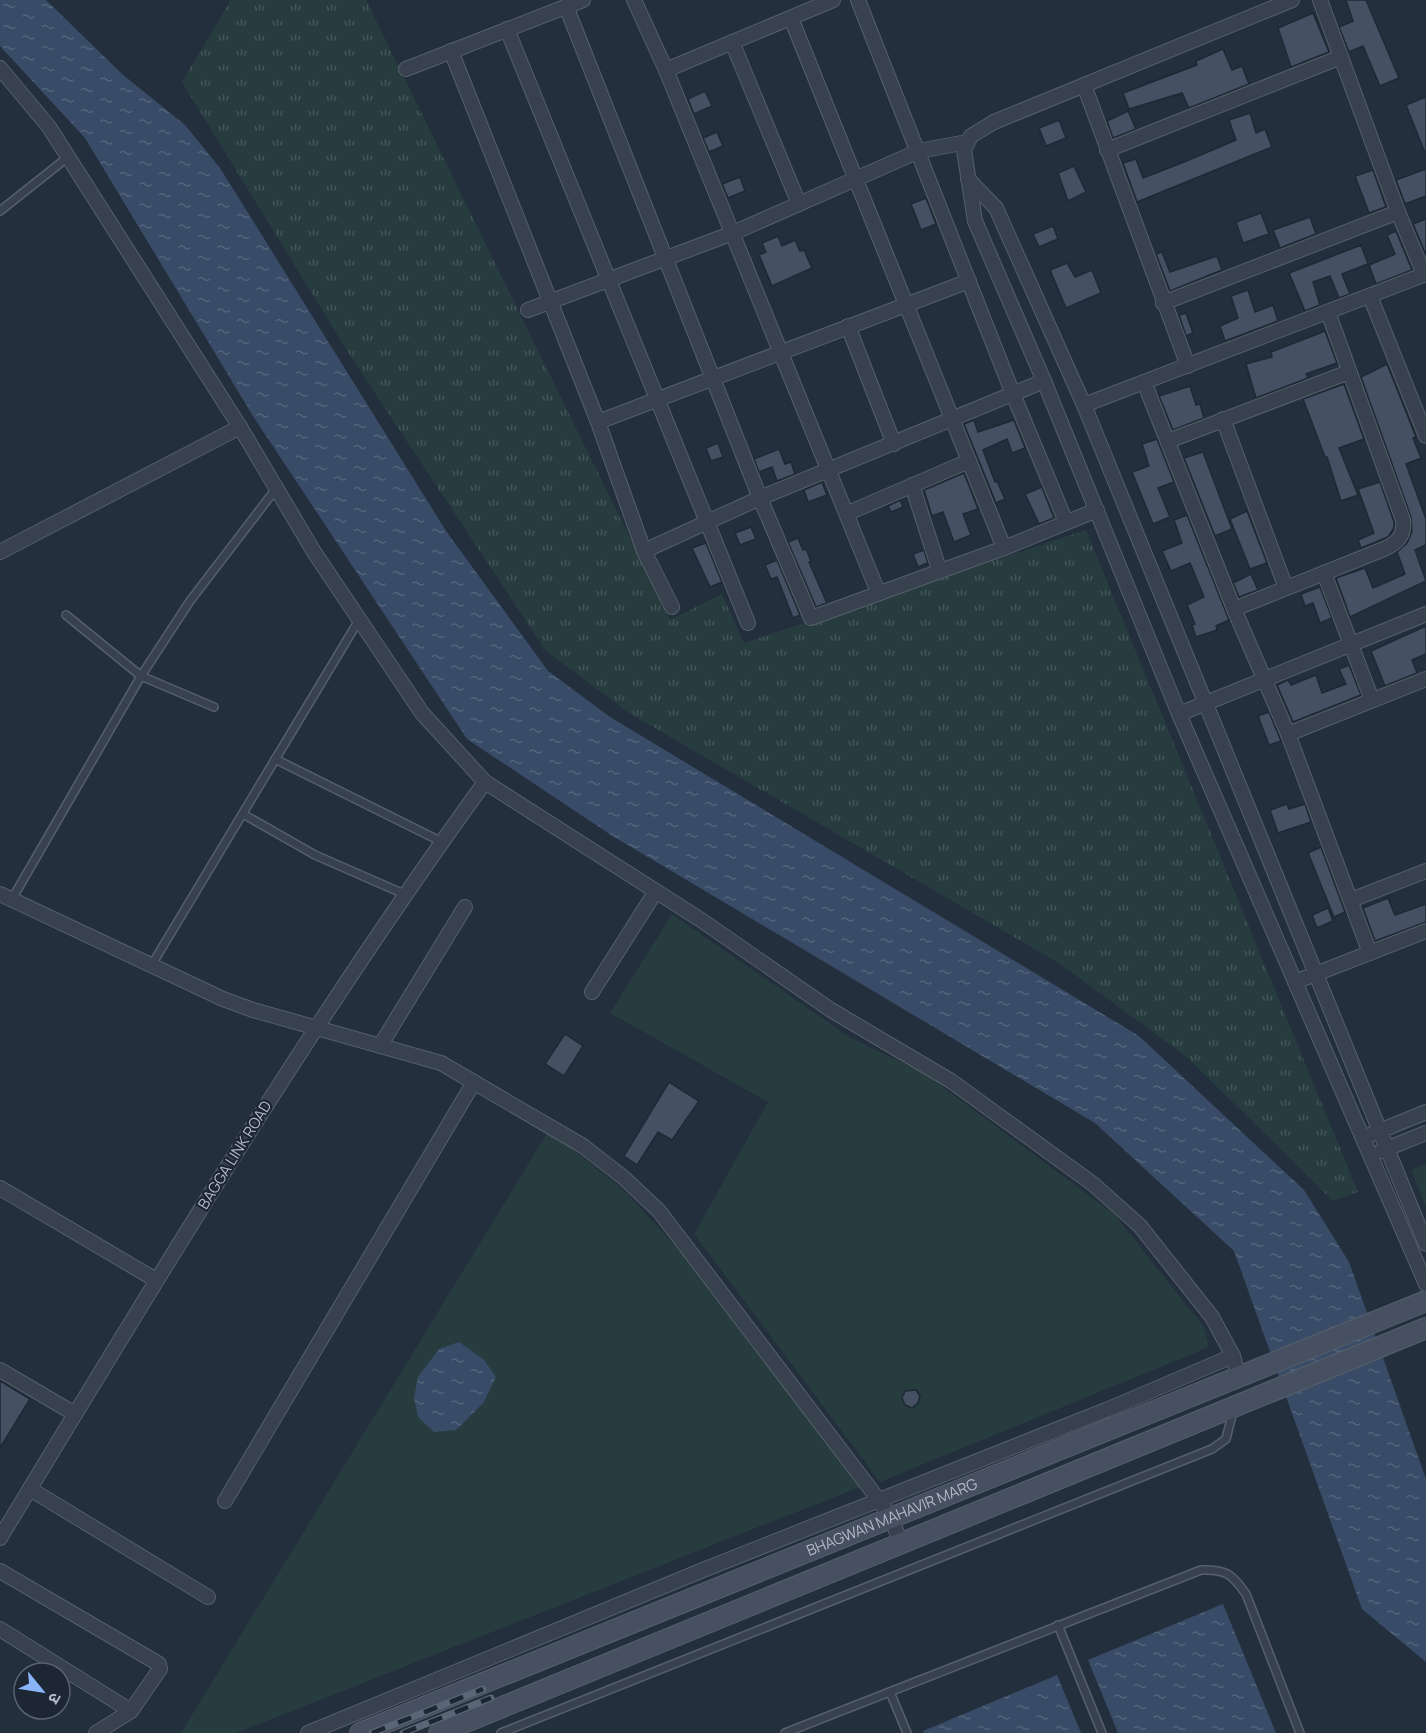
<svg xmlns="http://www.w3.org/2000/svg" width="1426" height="1733" font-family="Manrope,'Noto Sans Devanagari',sans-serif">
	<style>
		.grass { fill: url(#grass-tufts) }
		.park { fill: #263c3f }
		.water { fill: url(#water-ripples) }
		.building { fill: #455162; stroke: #1f2835; stroke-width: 1.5 }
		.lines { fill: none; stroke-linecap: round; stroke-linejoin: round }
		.lane-casing { stroke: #565f6c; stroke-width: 10 }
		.street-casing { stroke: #565f6c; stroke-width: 16 }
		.secondary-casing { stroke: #565f6c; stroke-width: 22 }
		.lane { stroke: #38414e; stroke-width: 7 }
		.street { stroke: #38414e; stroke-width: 14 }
		.secondary { stroke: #465061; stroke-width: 20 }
		.rail-casing { stroke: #5a6575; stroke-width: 7 }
		.rail { stroke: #1d2633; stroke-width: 4.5; stroke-dasharray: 14; stroke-linecap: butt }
		.labels { text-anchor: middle; stroke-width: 4.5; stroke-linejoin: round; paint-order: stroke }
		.street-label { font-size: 15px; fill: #b4bcc9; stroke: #1d2633 }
	</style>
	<defs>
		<pattern id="grass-tufts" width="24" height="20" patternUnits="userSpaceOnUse" patternTransform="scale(1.5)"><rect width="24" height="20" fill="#263c3f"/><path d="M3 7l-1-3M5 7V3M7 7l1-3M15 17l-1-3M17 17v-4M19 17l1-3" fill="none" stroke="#435659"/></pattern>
		<pattern id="water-ripples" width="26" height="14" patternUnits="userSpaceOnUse" patternTransform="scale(1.5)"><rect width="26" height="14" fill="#394c67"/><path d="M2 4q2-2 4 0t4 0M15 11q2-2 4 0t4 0" fill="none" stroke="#53647b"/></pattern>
	</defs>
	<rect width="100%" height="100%" fill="#242f3e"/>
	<polygon class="grass" points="231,0 366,0 670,620 722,594 744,643 1086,530 1358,1192 1333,1201 1188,1058 1059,963 629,713 546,651 351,357 182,82"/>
	<g class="park">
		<polygon points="672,914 851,1038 924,1073 1114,1214 1204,1327 1209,1347 880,1482 694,1234 768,1102 610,1013"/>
		<polygon points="549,1130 627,1193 692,1265 860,1487 236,1733 181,1733"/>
		<polygon points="1426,1164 1426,1207 1411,1170"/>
	</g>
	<g class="water">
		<polygon points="0,0 46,0 122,74 185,125 220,168 446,531 548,671 610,717 1139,1036 1304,1190 1349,1262 1426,1479 1426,1662 1362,1609 1234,1251 1095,1123 611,835 467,739 253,416 85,138 0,46"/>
		<polygon points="459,1342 484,1360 496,1377 484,1402 456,1430 434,1432 418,1417 414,1398 418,1377 439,1349"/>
		<polygon points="1223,1604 1276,1733 1118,1733 1088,1660"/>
		<polygon points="1057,1675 1081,1733 924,1733 923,1731"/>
	</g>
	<g class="building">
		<polygon points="1346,0 1366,0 1399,78 1380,86 1363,46 1349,52 1339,27 1353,21"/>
		<polygon points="1313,13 1329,52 1291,67 1278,28"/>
		<polygon points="1223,49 1232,70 1242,66 1249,84 1189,108 1182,93 1129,109 1123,93 1197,65 1196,61"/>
		<polygon points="705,91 712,106 694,114 688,99"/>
		<polygon points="1426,97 1426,153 1425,153 1406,105"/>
		<polygon points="1128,111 1136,129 1113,138 1107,121"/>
		<polygon points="1250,113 1256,133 1265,129 1272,147 1137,202 1123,163 1136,159 1143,178 1184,162 1236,140 1229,120"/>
		<polygon points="1059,120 1066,138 1046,146 1039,128"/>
		<polygon points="717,132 723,146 709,152 703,138"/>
		<polygon points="1074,166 1086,192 1068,201 1058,173"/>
		<polygon points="1426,169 1426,196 1405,204 1396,180"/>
		<polygon points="1373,170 1386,207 1369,213 1355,176"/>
		<polygon points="740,177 745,191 728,198 722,184"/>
		<polygon points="926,198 936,224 921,230 911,204"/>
		<polygon points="1261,213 1269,234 1243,243 1236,222"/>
		<polygon points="1310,217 1316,234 1280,248 1273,230"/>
		<polygon points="1426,219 1426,255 1413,224"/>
		<polygon points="1053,226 1058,239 1039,247 1033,234"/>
		<polygon points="1396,231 1412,270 1376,284 1369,265 1395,254 1387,235"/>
		<polygon points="778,236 782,246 795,240 800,251 804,250 812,268 772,286 759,255 766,252 762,243"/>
		<polygon points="1361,245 1368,264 1342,274 1350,294 1339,298 1330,276 1313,282 1320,305 1305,311 1289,273"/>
		<polygon points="1162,252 1170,272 1217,256 1222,270 1170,291 1156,254"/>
		<polygon points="1067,263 1075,277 1092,270 1101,293 1066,308 1050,270"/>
		<polygon points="1248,290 1255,312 1273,305 1278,321 1225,341 1220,326 1238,318 1231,296"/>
		<polygon points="1186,313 1193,333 1186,336 1179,315"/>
		<polygon points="1325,331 1337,363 1306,374 1308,378 1256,398 1246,364 1272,357 1271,352"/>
		<polygon points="1387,364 1416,437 1413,438 1421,458 1406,464 1426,519 1426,545 1415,550 1426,581 1350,617 1336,578 1365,568 1373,588 1405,574 1397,552 1407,543 1412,532 1411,517 1361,377"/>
		<polygon points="1344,384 1364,439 1339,448 1358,495 1341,501 1327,457 1325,457 1303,399"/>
		<polygon points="1190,386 1196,405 1200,404 1204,418 1173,430 1159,396"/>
		<polygon points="974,420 978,432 1014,420 1025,448 1012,453 1007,439 983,450 995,482 997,481 1005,499 996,503 964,424"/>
		<polygon points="1157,439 1174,482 1158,488 1170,517 1153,524 1132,472 1149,466 1142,444"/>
		<polygon points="718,443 723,457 711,461 706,448"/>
		<polygon points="779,449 785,464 791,462 795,474 777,481 772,467 759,472 754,459"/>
		<polygon points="1203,452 1232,529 1215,536 1184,458"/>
		<polygon points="964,473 978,509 963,514 971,535 954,542 943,512 932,516 924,490"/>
		<polygon points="822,482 827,495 808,502 804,490"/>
		<polygon points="1380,482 1394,522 1394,528 1388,537 1361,548 1358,540 1374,533 1358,489"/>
		<polygon points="1042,487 1054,518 1039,524 1025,494"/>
		<polygon points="900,500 903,507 891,512 888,506"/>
		<polygon points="1247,511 1267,563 1250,569 1230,519"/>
		<polygon points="1187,515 1229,620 1216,626 1217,630 1196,637 1192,625 1195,624 1187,605 1204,597 1190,563 1171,571 1162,551 1182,543 1174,520"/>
		<polygon points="751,527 756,539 740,545 735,533"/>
		<polygon points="798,538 803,550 806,549 811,561 809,562 827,603 816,607 788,542"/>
		<polygon points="706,543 722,582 710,587 692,548"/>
		<polygon points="924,550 928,563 918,567 913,554"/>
		<polygon points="777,560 800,615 793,618 777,577 771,579 765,565"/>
		<polygon points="1251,574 1258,590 1239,597 1233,583"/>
		<polygon points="1320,587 1332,618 1320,623 1313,603 1305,606 1301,594"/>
		<polygon points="1426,626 1426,654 1412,660 1417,673 1385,686 1371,651"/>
		<polygon points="1349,665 1361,695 1293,722 1277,685 1288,680 1291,685 1316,675 1322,693 1346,684 1339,669"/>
		<polygon points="1269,712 1281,741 1269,745 1258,716"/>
		<polygon points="1287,804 1289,809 1305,804 1311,822 1278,833 1270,810"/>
		<polygon points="1321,847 1345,912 1334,917 1308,853"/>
		<polygon points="1388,898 1395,915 1426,904 1426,922 1375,941 1363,908"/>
		<polygon points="1328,908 1333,921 1317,928 1312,915"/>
		<polygon points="565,1034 583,1046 564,1076 545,1064"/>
		<polygon points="669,1082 699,1101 672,1140 658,1132 637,1165 624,1156"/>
		<polygon points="0,1381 30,1399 0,1448"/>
		<polygon points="916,1390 920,1396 918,1403 912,1408 905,1405 902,1398 905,1391"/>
	</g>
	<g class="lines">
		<g class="lane-casing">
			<g id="lane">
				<polyline points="0,211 68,157"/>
				<polyline points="66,615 141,676 214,707"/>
				<polyline points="275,759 442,842"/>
				<polyline points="243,814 315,855 404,894"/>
				<polyline points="12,899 141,676 190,601 275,490"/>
				<polyline points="151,966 359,620"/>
				<polyline points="1058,1625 1102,1733"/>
				<polyline points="890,1692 907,1733"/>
				<polyline points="501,1733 1212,1449 1226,1439 1233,1411"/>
				<path d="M785 1733 1201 1570C1226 1569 1232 1574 1246 1594L1300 1733"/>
			</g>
		</g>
		<g class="street-casing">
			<g id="street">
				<polyline points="634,0 666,70 878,592"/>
				<polyline points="858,0 1013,394 1066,522"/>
				<polyline points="1292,0 994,122 971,136 964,150 975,221 1044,381 1179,714 1426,1284"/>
				<polyline points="1320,0 1398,212 1424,274"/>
				<polyline points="566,6 760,498 811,618 1004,548 1097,510"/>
				<polyline points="791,18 1004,548"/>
				<polyline points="507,29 748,623"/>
				<polyline points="732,42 799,204"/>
				<polyline points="451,51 598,422 644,551 672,607"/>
				<polyline points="0,68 49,127 240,427 314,552 422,713 485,782 701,920 831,1010 951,1081 1093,1184 1140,1226 1212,1317 1233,1356 1239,1378"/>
				<polyline points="406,69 583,0"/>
				<polyline points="666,70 833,0"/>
				<polyline points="1084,85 1188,366"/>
				<polyline points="1107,150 1341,57"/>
				<polyline points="968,179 996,208 1084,405 1426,1244"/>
				<polyline points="1370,296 1426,436"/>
				<polyline points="1163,303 1398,212"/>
				<polyline points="528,310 733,233 919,151 967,142"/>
				<polyline points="848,326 894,444"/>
				<polyline points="1144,382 1234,609 1288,734 1370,953"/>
				<polyline points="1084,405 1426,274"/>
				<polyline points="1223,419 1286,588"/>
				<polyline points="598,422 969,281"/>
				<polyline points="1168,441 1349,372"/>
				<polyline points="912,485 939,569"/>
				<polyline points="848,513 969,461"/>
				<polyline points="644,551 760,498 1044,381"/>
				<polyline points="0,552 240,427"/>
				<polyline points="1324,573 1372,700"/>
				<path d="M1234 609 1384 549C1397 543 1405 536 1403 520L1328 312"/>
				<polyline points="1179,714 1426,614"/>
				<polyline points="1288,734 1426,679"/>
				<polyline points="0,894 223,999 253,1010 441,1063 583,1146 624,1178 659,1211 878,1499 891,1518 901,1543"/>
				<polyline points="1351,900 1426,871"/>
				<polyline points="1295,982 1426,931"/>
				<polyline points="592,992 656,891"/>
				<polyline points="380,1046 465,907"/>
				<polyline points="1370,1135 1426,1112"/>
				<polyline points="1381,1151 1426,1133"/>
				<polyline points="0,1188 156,1280"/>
				<polyline points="0,1370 75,1414"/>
				<polyline points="30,1489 208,1597"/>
				<polyline points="225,1501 474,1082"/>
				<path d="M0 1538C155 1282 309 1025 485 782"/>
				<polyline points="0,1571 159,1664 160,1669 131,1711 96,1733"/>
				<polyline points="0,1629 131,1711"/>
				<polyline points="308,1733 703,1570 1106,1410 1233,1356"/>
			</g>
		</g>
		<g class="secondary-casing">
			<g id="secondary">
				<path id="s1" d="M360 1733 1426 1301"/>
				<polyline points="439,1733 1426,1328"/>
			</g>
		</g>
		<use href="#lane" class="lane"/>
		<use href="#street" class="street"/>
		<use href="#secondary" class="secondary"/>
		<g class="rail-casing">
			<g id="rail">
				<polyline points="372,1733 483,1689"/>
				<polyline points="403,1733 491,1698"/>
			</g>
		</g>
		<use href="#rail" class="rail"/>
	</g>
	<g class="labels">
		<g class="street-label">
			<text transform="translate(235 1155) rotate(-58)" y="5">BAGGA LINK ROAD</text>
			<text dy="5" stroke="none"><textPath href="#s1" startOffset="574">BHAGWAN MAHAVIR MARG</textPath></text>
		</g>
	</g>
	<g transform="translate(42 1691) rotate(120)"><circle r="28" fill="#1d2633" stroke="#59626f" stroke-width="1.5"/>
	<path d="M0-4.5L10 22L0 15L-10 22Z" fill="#8ab4f8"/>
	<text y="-9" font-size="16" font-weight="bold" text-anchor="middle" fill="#b4bcc9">उ</text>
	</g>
</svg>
